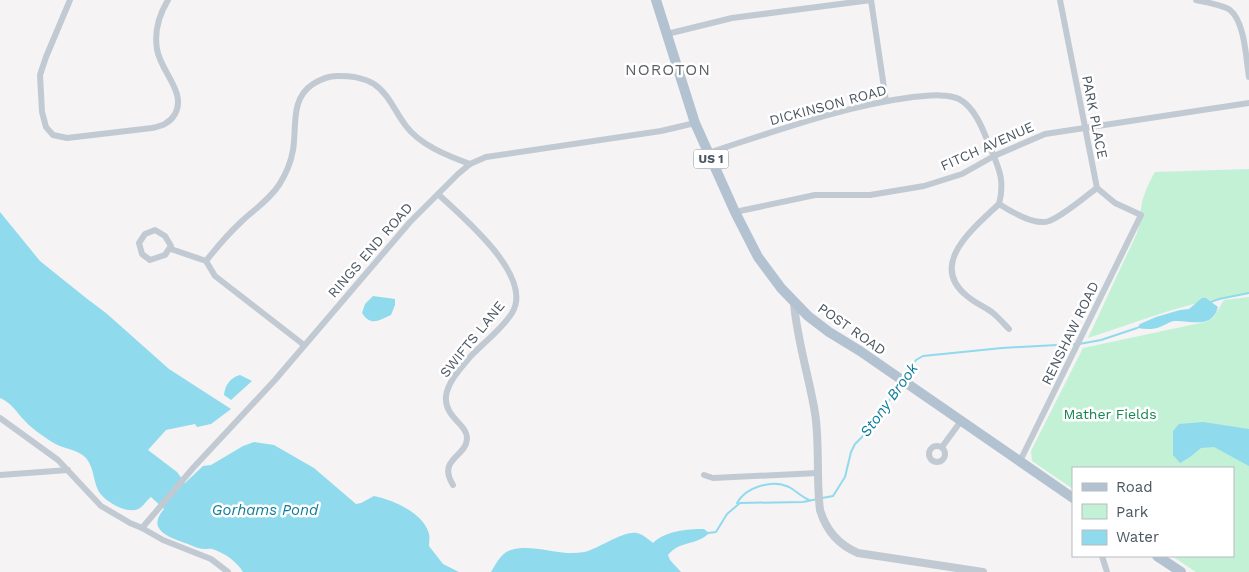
<svg xmlns="http://www.w3.org/2000/svg" width="1249" height="572" font-family="'Work Sans',sans-serif">
	<style>
		.green { fill: #c3f1d5 }
		.water { fill: #90daee }
		.lines { fill: none; stroke-linecap: round; stroke-linejoin: round }
		.stream { stroke: #90daee; stroke-width: 2 }
		.minor { stroke: #c1cad2; stroke-width: 6 }
		.tertiary { stroke: #c1cad2; stroke-width: 8 }
		.primary { stroke: #b3c2d1; stroke-width: 10 }
		.labels { text-anchor: middle; stroke-width: 5; stroke-linejoin: round; paint-order: stroke }
		.shield { fill: #fff; stroke: #808990; stroke-width: 1 }
		.shield-label { font-size: 12px; font-weight: bold; fill: #4a5661 }
		.street-label { font-size: 14px; fill: #4a5661; stroke: #fff }
		.park-label { font-size: 14px; fill: #17864f; stroke: #fff }
		.water-label { font-size: 15px; font-style: italic; fill: #0c7c9b; stroke: #fff }
		.quarter-label { font-size: 16px; letter-spacing: 1px; fill: #5f6368; stroke: #fff }
	</style>
	<rect width="100%" height="100%" fill="#f5f3f3"/>
	<g class="green">
		<path d="M1249 169V294C1193 299 1141 321 1088 338L1137 233C1140 224 1140 218 1141 209 1142 197 1149 182 1155 172Z"/>
		<polygon points="1249,297 1249,572 1196,572 1172,556 1233,556 1233,468 1073,468 1073,489 1032,461 1031,451 1083,348 1205,322 1213,318 1224,300"/>
	</g>
	<g class="water">
		<path d="M0 212 40 261 86 298 106 313 169 369 231 409 211 424 197 427 195 424 166 430 148 450 177 472 185 483 203 466 211 465 243 446 254 442 274 445 314 468 356 504 361 503 374 496C393 500 424 513 429 534 430 538 429 542 429 546L443 564 459 572H243C237 562 226 554 215 550 211 548 208 549 204 549 198 549 191 545 185 543 169 537 146 530 164 509L151 497C147 500 144 505 140 508 129 516 103 501 98 490 93 479 94 468 86 458 78 449 62 449 52 442 43 436 32 429 25 421 16 412 12 403 0 398Z"/>
		<path d="M373 296 395 299V305L391 315C379 320 371 327 362 313L365 304Z"/>
		<path d="M1202 298H1206L1218 307C1212 330 1190 320 1174 321 1169 322 1165 325 1160 327 1152 330 1145 329 1137 328L1140 324 1156 317 1180 310 1189 309Z"/>
		<path d="M240 375 252 381 231 400 224 395C225 385 230 378 240 375Z"/>
		<polygon points="1203,422 1249,429 1249,466 1214,447 1201,448 1190,457 1180,463 1173,455 1173,431 1179,424"/>
		<path d="M704 529 709 533C697 546 680 540 668 555L670 560 681 572H491C496 564 501 553 511 550 533 543 560 557 584 552 599 549 627 527 640 534 645 536 649 540 653 543 665 531 687 529 704 529Z"/>
	</g>
	<g class="lines">
		<g class="stream">
			<polyline points="1210,302 1219,299 1249,293"/>
			<polyline points="1079,344 1101,340 1137,328"/>
			<polyline points="905,376 916,360 923,356 1002,348 1075,344"/>
			<polyline points="822,498 833,496 845,477 851,452 855,444 872,427 901,382"/>
			<path d="M737 503C746 487 772 479 789 487 796 491 802 497 809 500"/>
			<polyline points="708,533 716,532 727,514 740,503 803,502 818,499"/>
		</g>
		<g class="minor">
			<path d="M70 0 46 57 40 75 42 112 46 127 53 135 67 138 152 128C162 126 170 123 175 114 187 92 160 71 157 49 154 31 159 15 168 0"/>
			<polyline points="871,0 886,101"/>
			<path d="M1196 0C1204 2 1224 5 1230 10 1245 22 1246 59 1249 77"/>
			<polyline points="667,34 732,18 871,0"/>
			<path d="M708 153C776 131 843 106 913 97 926 96 947 93 959 99 974 107 982 127 988 142 997 165 1006 178 999 204"/>
			<path d="M438 194C461 216 535 276 512 313 502 329 483 343 470 357 461 368 448 381 446 396 444 418 468 424 467 439 466 457 437 459 453 485"/>
			<polyline points="735,212 815,195 870,195 924,186 962,174 994,156 1045,134 1249,103"/>
			<polygon points="155,230 165,236 171,246 165,255 150,260 142,254 139,243 145,234"/>
			<polyline points="171,249 206,261 215,276 304,345"/>
			<path d="M206 261C217 247 228 234 242 221 255 209 269 200 279 185 286 174 291 162 293 150 297 126 290 99 313 84 321 79 328 76 337 76 351 76 362 77 374 84 389 94 395 112 406 126 420 145 448 156 470 164"/>
			<path d="M1009 329C1004 324 999 318 993 313 985 307 975 303 967 296 927 264 975 227 999 204 1010 211 1035 226 1049 221 1064 215 1083 198 1097 188"/>
			<polyline points="0,418 58,460 101,506 130,523 142,528 163,540 211,559 228,572"/>
			<circle cx="937" cy="454" r="8"/>
			<polyline points="942,447 961,421"/>
			<polyline points="1020,461 1141,215 1115,203 1097,188 1060,0"/>
			<polyline points="0,475 68,470"/>
			<polyline points="704,475 713,478 818,473"/>
			<polyline points="142,528 193,468 275,380 410,222 458,174 470,164 486,157 661,131 695,123"/>
			<polyline points="1102,556 1107,572"/>
		</g>
		<path class="tertiary" d="M794 303C797 341 809 376 815 413 820 445 816 478 820 510 826 530 839 545 858 553L983 572"/>
		<g class="primary">
			<polyline points="656,0 695,123 735,212 758,257 781,288 808,316 829,332 860,351 1073,498"/>
			<polyline points="1157,556 1181,572"/>
		</g>
	</g>
	<g class="labels">
		<rect class="shield" x="693.5" y="149.5" width="35" height="19" rx="4"/>
		<g class="shield-label">
			<text x="711" y="163">US 1</text>
		</g>
		<g class="street-label">
			<text transform="translate(828 105) rotate(-15)" y="5">DICKINSON ROAD</text>
			<text transform="translate(1095 117) rotate(79)" y="5">PARK PLACE</text>
			<text transform="translate(987 146) rotate(-24)" y="5">FITCH AVENUE</text>
			<text transform="translate(370 250) rotate(-49)" y="5">RINGS END ROAD</text>
			<text transform="translate(852 329) rotate(35)" y="5">POST ROAD</text>
			<text transform="translate(1070 333) rotate(-64)" y="5">RENSHAW ROAD</text>
			<text transform="translate(472 339) rotate(-51)" y="5">SWIFTS LANE</text>
		</g>
		<g class="park-label">
			<text x="1110" y="419">Mather Fields</text>
		</g>
		<g class="water-label">
			<text transform="translate(889 400) rotate(-54)" y="5">Stony Brook</text>
			<text x="265" y="515">Gorhams Pond</text>
		</g>
		<g class="quarter-label">
			<text x="668" y="75">NOROTON</text>
		</g>
	</g>
	<rect x="1072" y="467" width="162" height="90" fill="#ffffff" stroke="#b7bbc0"/>
	<rect x="1082" y="483" width="25" height="8" fill="#b3c2d1" stroke="#b7bbc0"/>
	<text x="1116" y="492" font-size="15" fill="#4a5661">Road</text>
	<rect x="1082" y="504" width="25" height="15" fill="#c3f1d5" stroke="#b7bbc0"/>
	<text x="1116" y="517" font-size="15" fill="#4a5661">Park</text>
	<rect x="1082" y="530" width="25" height="15" fill="#90daee" stroke="#b7bbc0"/>
	<text x="1116" y="542" font-size="15" fill="#4a5661">Water</text>
</svg>
